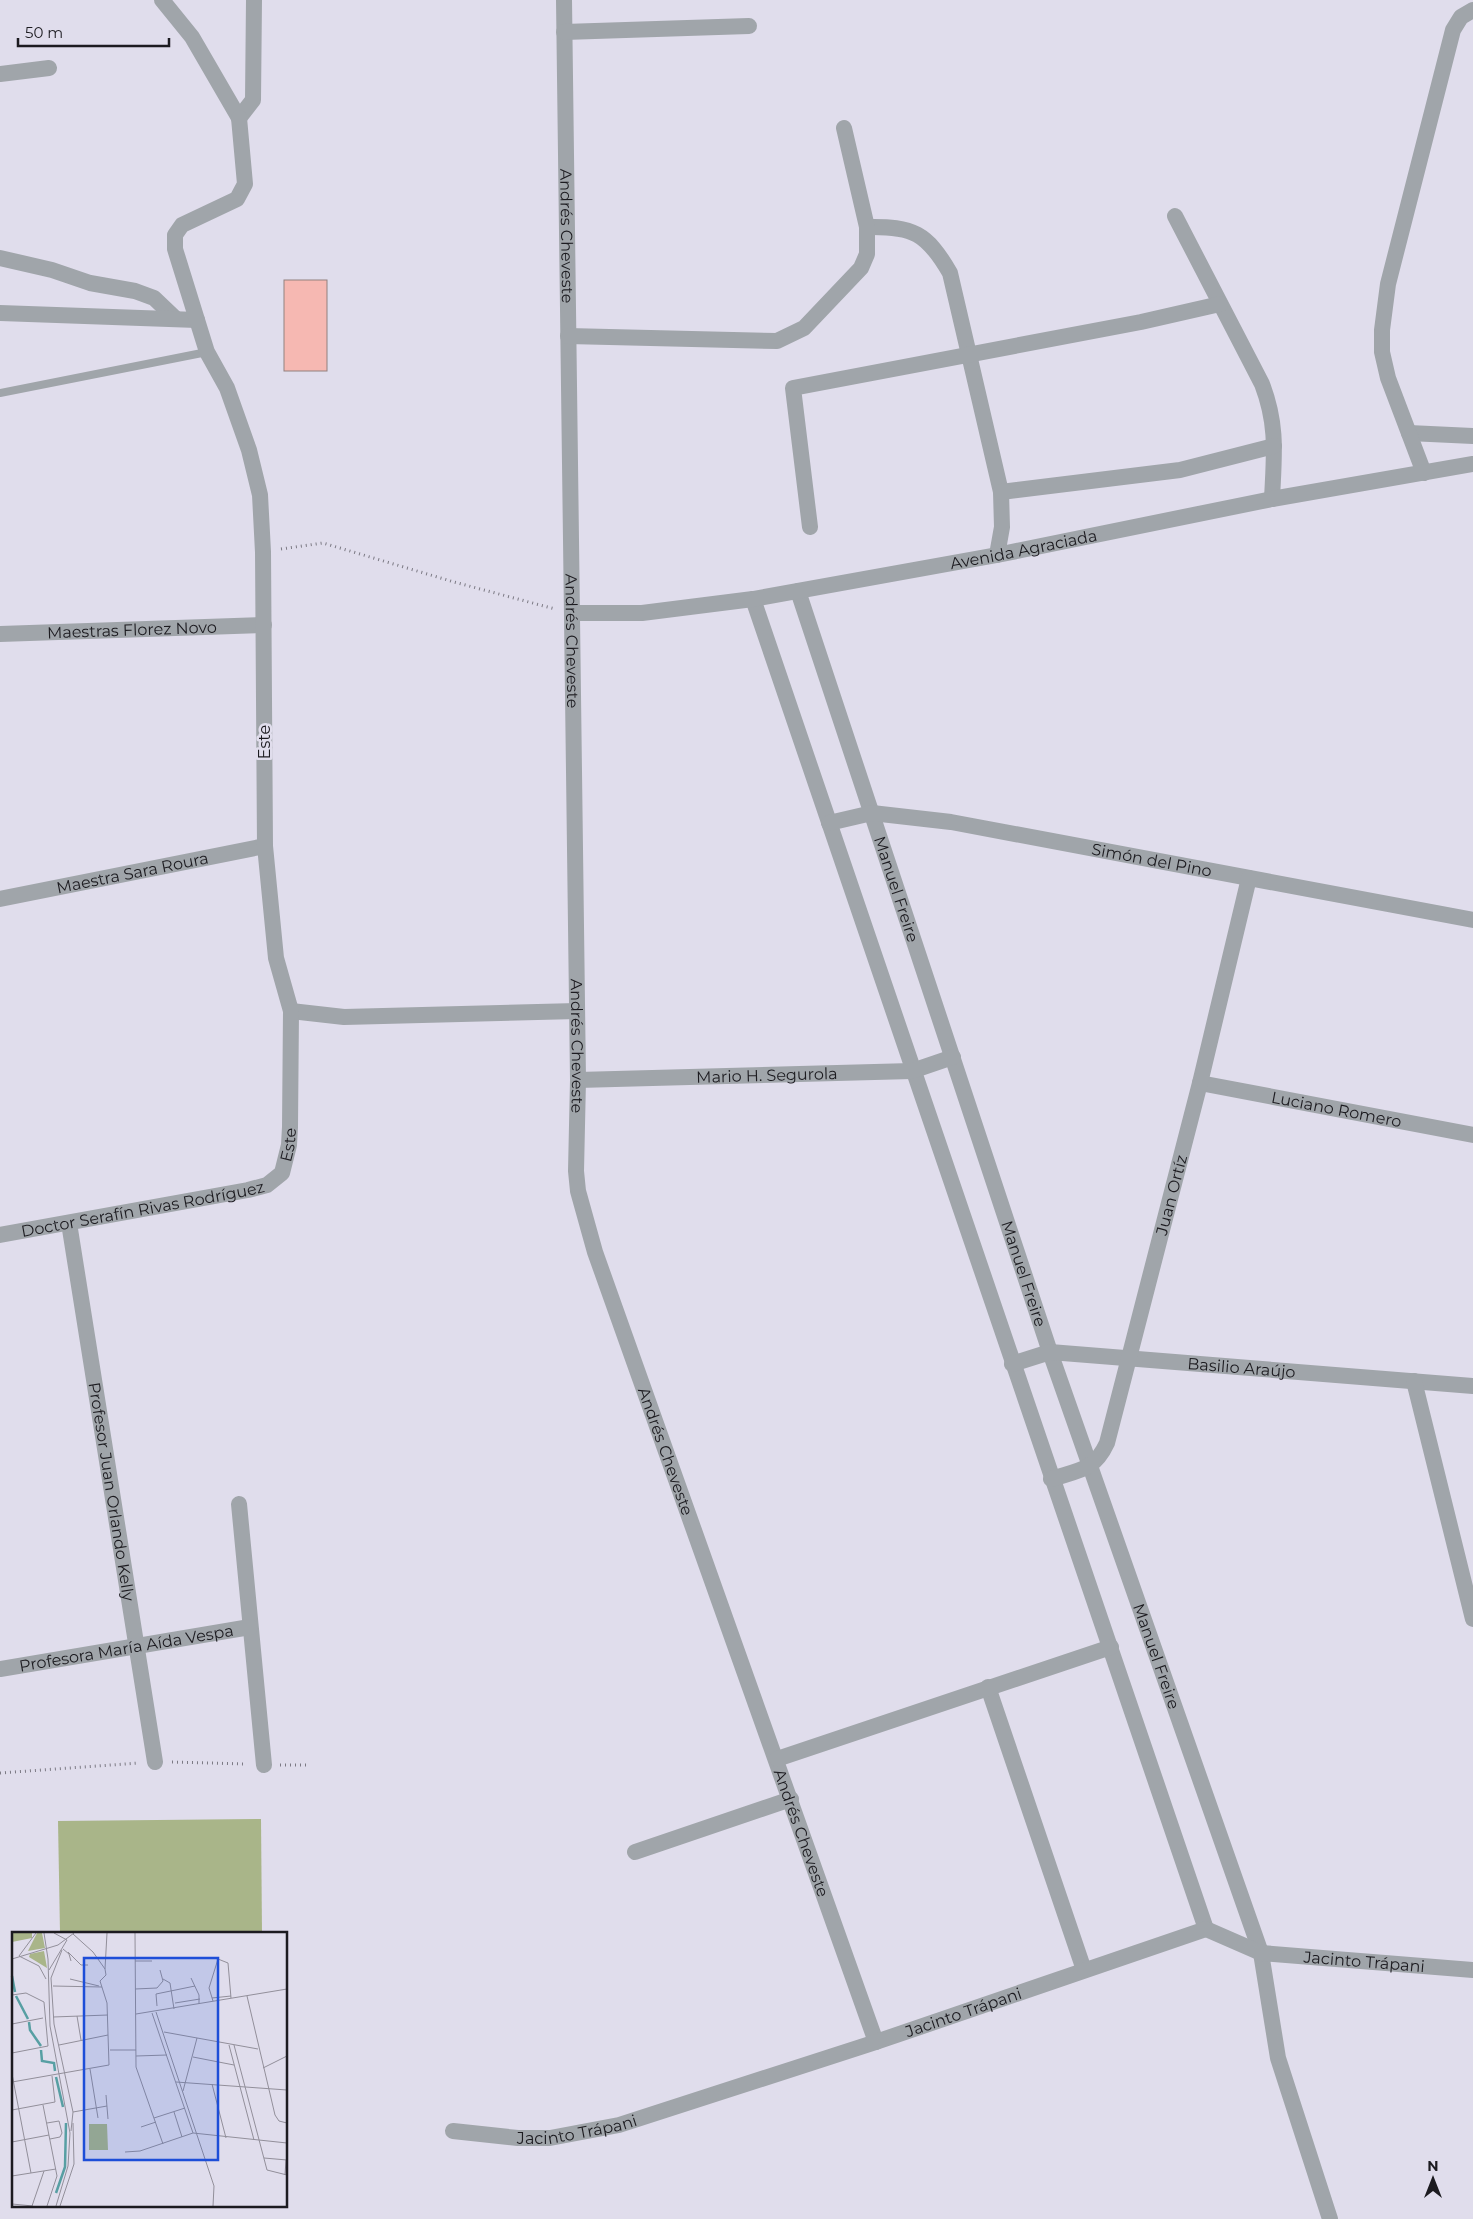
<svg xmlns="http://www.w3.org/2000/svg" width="1473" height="2219" font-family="Montserrat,sans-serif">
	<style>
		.green { fill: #a9b589 }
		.building { fill: #f6b8b2; stroke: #91817f }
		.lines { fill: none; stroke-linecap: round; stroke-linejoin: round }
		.path { stroke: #7b7983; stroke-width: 3; stroke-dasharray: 1 4; stroke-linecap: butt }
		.service { stroke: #a0a5aa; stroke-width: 8 }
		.minor { stroke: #a0a5aa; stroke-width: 16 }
		.labels { text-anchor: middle; stroke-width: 5; stroke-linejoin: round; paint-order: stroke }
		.street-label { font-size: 16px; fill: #1c1b20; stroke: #e0ddec }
		.inset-river { fill: none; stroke: #579fa3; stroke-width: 2.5 }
		.inset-road { fill: none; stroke: #928f9a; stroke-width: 1 }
		.view { fill: #1d4ed8; fill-opacity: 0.15; stroke: #1d4ed8; stroke-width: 2.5 }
		.inset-edge { fill: none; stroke: #1c1b20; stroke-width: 2.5 }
	</style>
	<rect width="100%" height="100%" fill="#e0ddec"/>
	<polygon class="green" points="261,1819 262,1933 60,1933 58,1821"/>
	<rect class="building" x="284" y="280" width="43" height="91"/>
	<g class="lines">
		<g class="path">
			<polyline points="281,549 323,543 454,582 555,609"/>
			<polyline points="172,1762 246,1764"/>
			<polyline points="280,1765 307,1765"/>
			<polyline points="0,1773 139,1763"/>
		</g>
		<polyline class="service" points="0,393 207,352"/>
		<g class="minor">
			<polyline points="162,0 192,37 239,118 253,100 254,0"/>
			<path id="s1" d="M564 0 578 1080 576 1171 578 1191 595 1252 876 2042"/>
			<polyline points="564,32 749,26"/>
			<polyline points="0,74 49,68"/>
			<path d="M1175 216 1262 384C1278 426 1274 455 1272 499"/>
			<path d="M867 227C913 226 927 233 950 273L1001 492 1002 527 997 555"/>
			<polyline points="0,258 52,270 90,283 135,291 154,298 175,318"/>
			<polyline points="0,313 197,320"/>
			<polyline points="568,336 777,341 804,328 861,268 867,254 867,227 844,128"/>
			<polyline points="1409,433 1473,436"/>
			<polyline points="1424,473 1388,378 1382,352 1382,330 1388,284 1453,30 1461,17 1473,10"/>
			<polyline points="1001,492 1180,470 1274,446"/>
			<polyline points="810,527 793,388 1141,322 1220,304"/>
			<path id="s2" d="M798 591 1050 1352 1261 1953 1278 2058 1330 2219"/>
			<polyline points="753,599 1206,1929"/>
			<path id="s3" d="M573 613H642L753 599 997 555 1272 499 1473 464"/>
			<path id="s4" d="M0 634 264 625"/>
			<path id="s5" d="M829 823 872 813 951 822 1473 920"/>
			<path id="s6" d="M0 899 265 846"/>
			<polyline points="291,1011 344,1017 577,1011"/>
			<path id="s7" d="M578 1080 912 1071 953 1057"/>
			<path id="s8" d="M1200 1083 1473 1135"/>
			<path id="s9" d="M69 1223 155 1762"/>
			<path id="s10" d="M0 1235 248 1190 267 1185 282 1173 289 1145 290 1127 291 1011 276 958 265 846 263 552 260 495 249 450 227 388 207 352 175 249V235L182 225 237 199 245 184 239 118"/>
			<path id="s11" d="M1012 1364 1050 1352 1473 1386"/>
			<polyline points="1414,1381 1473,1619"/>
			<path id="s12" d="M1051 1479C1079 1470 1094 1471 1107 1443L1200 1083 1249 878"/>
			<polyline points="239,1504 264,1765"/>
			<path id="s13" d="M0 1669 250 1627"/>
			<polyline points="988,1687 1084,1970"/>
			<polyline points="777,1759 1111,1647"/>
			<polyline points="635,1852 791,1799"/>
			<path id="s14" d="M453 2131 518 2138H550L619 2125 876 2042 1206 1929 1261 1953 1473 1970"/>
		</g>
	</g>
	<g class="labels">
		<g class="street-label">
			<text dy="6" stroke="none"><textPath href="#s1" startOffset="236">Andrés Cheveste</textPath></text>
			<text dy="6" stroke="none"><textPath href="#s3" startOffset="456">Avenida Agraciada</textPath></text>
			<text dy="6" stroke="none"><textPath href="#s4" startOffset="132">Maestras Florez Novo</textPath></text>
			<text dy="6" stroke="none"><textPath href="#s1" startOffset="641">Andrés Cheveste</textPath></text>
			<text transform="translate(264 742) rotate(-90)" y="6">Este</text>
			<text dy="6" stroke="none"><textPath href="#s5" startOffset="328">Simón del Pino</textPath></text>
			<text dy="6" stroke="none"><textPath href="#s6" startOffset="135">Maestra Sara Roura</textPath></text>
			<text dy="6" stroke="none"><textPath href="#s2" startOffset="314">Manuel Freire</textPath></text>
			<text dy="6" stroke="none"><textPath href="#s1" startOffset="1046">Andrés Cheveste</textPath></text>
			<text dy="6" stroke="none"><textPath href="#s7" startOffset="189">Mario H. Segurola</textPath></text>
			<text dy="6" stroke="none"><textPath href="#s8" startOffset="139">Luciano Romero</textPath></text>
			<text dy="6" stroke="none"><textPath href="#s10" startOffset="320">Este</textPath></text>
			<text dy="6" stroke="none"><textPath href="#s12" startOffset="326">Juan Ortíz</textPath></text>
			<text dy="6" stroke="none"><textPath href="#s10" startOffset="145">Doctor Serafín Rivas Rodríguez</textPath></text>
			<text dy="6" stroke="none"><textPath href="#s2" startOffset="719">Manuel Freire</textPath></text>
			<text dy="6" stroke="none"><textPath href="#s11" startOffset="232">Basilio Araújo</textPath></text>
			<text dy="6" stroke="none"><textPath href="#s1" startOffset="1466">Andrés Cheveste</textPath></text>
			<text dy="6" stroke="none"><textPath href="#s9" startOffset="272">Profesor Juan Orlando Kelly</textPath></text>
			<text dy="6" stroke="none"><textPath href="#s13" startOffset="128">Profesora María Aída Vespa</textPath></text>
			<text dy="6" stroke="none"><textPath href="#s2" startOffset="1124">Manuel Freire</textPath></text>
			<text dy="6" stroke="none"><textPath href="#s1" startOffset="1871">Andrés Cheveste</textPath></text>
			<text dy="6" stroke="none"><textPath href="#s14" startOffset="950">Jacinto Trápani</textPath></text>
			<text dy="6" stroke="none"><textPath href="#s14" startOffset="530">Jacinto Trápani</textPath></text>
			<text dy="6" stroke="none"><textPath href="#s14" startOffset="125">Jacinto Trápani</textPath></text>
		</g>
	</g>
	<g transform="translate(12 1932)">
		<rect width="275" height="275" fill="#e0ddec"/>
		<path d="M0 1H20V6L0 10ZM25 1H30L33 16 16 19ZM32 19 35 36 17 25 18 22ZM77 192H95L96 218H77Z" fill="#a9b589"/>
		<path class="inset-river" d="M0 44 3 60M4 64 16 87M17 90 18 98 29 114M29 118 30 129 42 131 43 139M44 145 51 175M44 261 53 235 54 191"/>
		<path class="inset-road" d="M32 1 36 27 38 94 58 201 56 234 44 274M123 1 124 135 151 212M61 2 81 20 93 37 95 1M51 17 57 22 59 29M50 18 39 46 42 92 61 180 59 199M56 20 69 33H76M7 24 27 34 34 47M7 24 24 1M0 27 46 13 62 1M123 29H140M37 38 55 8 42 1M179 46 187 63V72M58 47 87 54M151 47 158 51 162 77M41 54 90 55M123 57 145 56 151 49 148 38M0 63 14 61 32 70M235 64 263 183 267 189 275 191M200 66 219 64M201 69 197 56 206 27 216 31 219 66M163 71 188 67M145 74 144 62 183 54M144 80 202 254 201 274M140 81 181 201M124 82 275 57M65 84 69 108M41 85 96 83M0 92 31 86M152 100 246 117M47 113 96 103M217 113 242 208M222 113 255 238 275 243M98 118H124M0 121 36 114 32 70M124 124 155 123M181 125 222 133M251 136 275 124M78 137 86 186M0 142 19 241M0 150 97 133 95 71 88 49 94 43 93 37M164 150 275 158M200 152 214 206M171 159 185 106M94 163 96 187M31 173 45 244 35 274M0 178 43 170 40 144M61 180 95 174M162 180 170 205M142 186 173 176M35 191 47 189 50 201 48 205 38 207M129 195 144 190M0 210 37 203M113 220 128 219 181 201 275 211M252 226 275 228M273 243 274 228M0 244 44 237M0 272 21 274M20 274 32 239M48 274 62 232 61 191"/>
		<path class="view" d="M72 26H206V228H72Z"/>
		<rect width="275" height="275" class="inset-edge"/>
	</g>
	<g transform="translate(1433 2179)" stroke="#e0ddec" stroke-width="4" paint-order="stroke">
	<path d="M0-4L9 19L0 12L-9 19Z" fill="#1c1b20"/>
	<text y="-8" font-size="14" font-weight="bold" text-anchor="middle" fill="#1c1b20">N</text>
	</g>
	<path d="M18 38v8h151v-8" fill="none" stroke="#1c1b20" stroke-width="2.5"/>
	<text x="25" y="38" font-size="15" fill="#1c1b20" stroke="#e0ddec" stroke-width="4" paint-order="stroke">50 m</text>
</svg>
